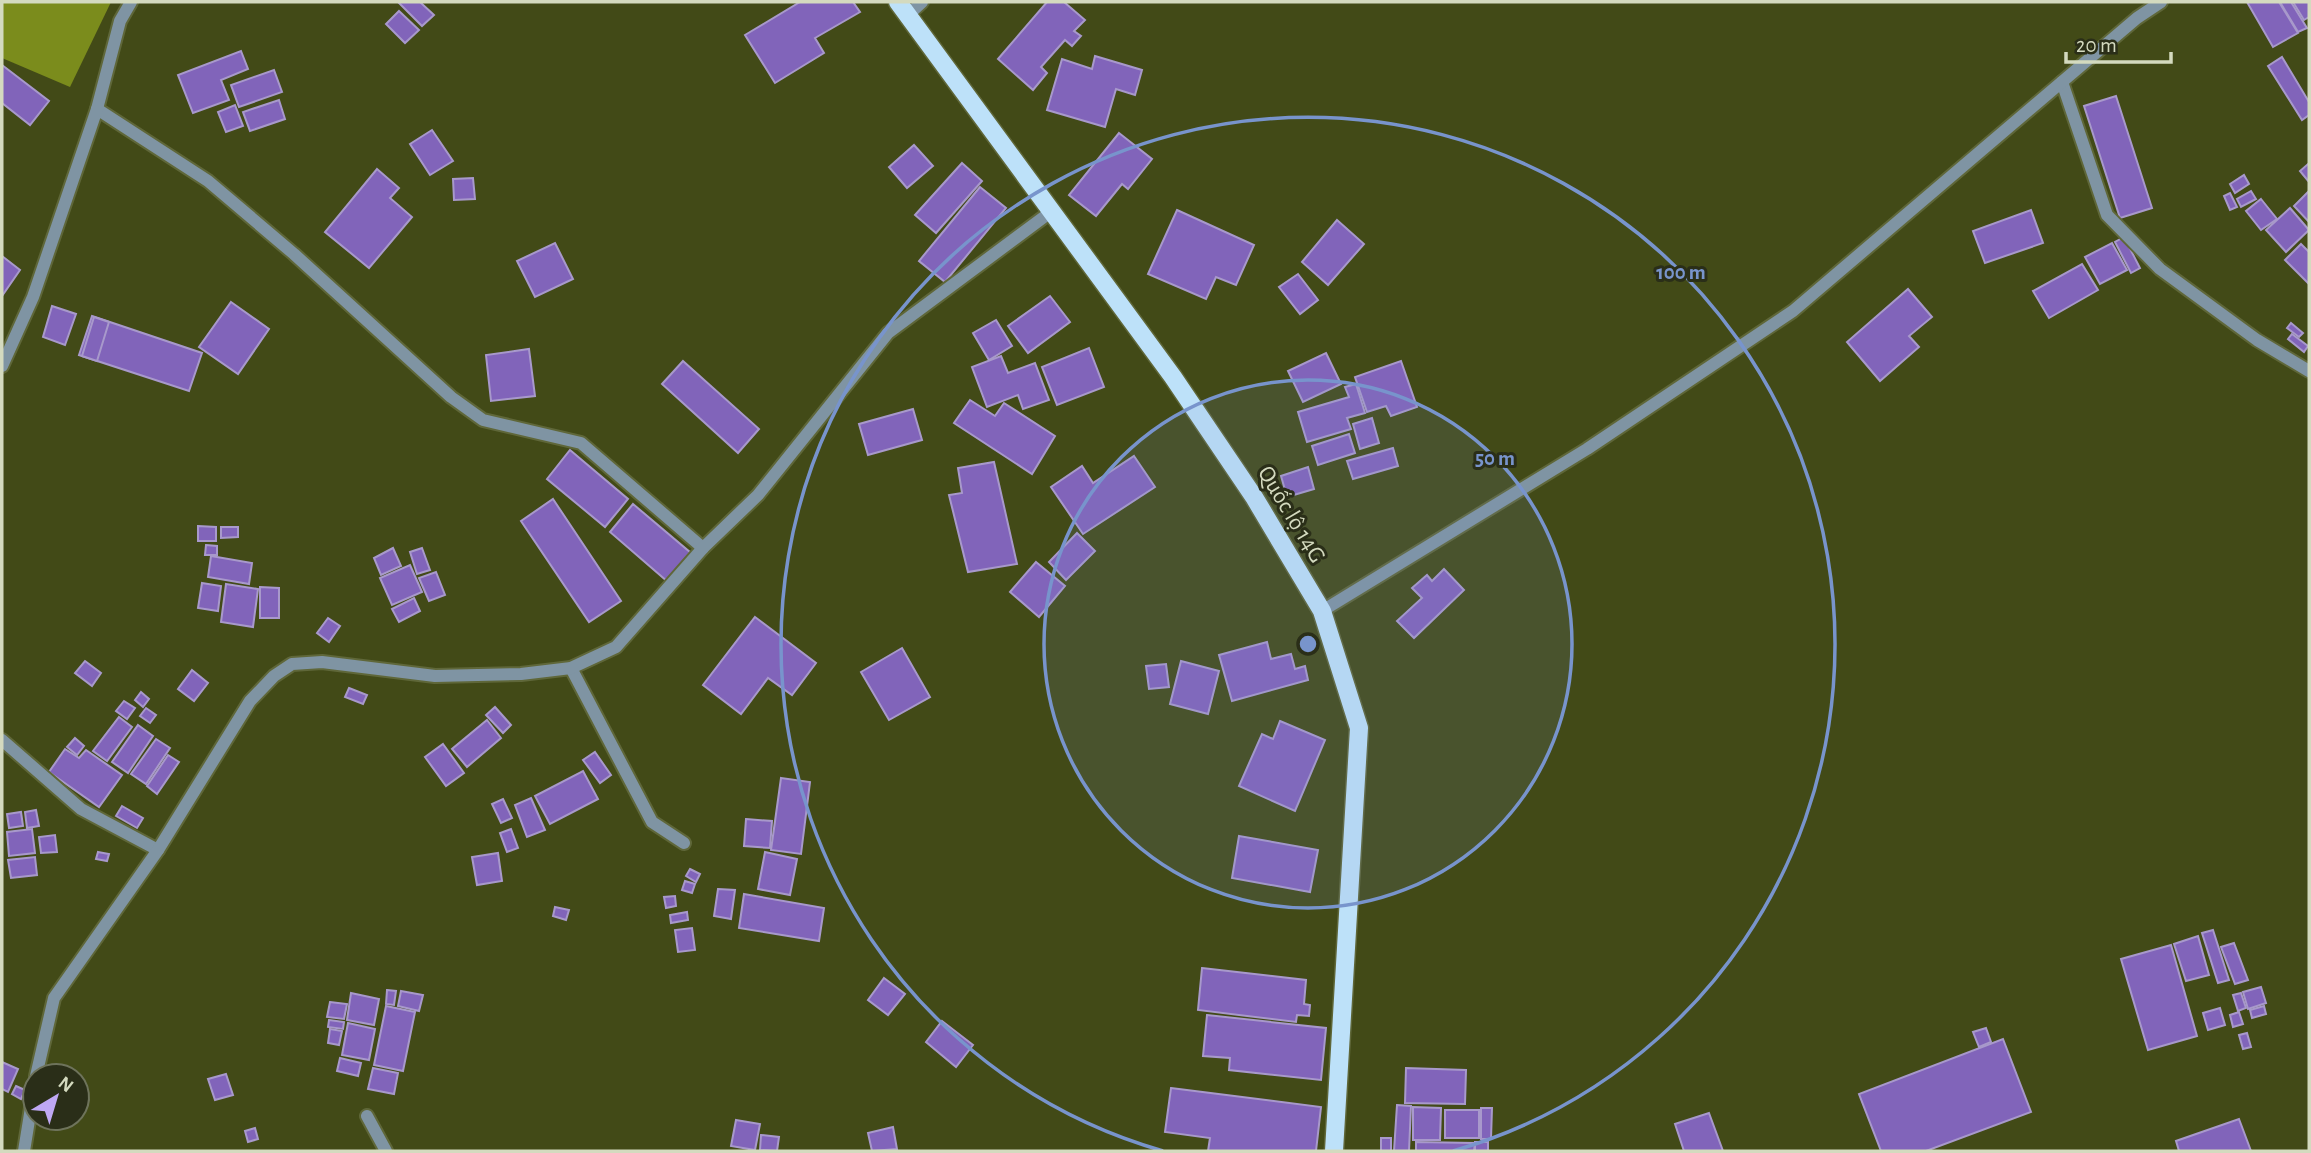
<svg xmlns="http://www.w3.org/2000/svg" width="2311" height="1153" font-family="'Alegreya Sans',sans-serif">
	<style>
		.forest { fill: #7b8c1c }
		.building { fill: #8164ba; stroke: #a899cb; stroke-width: 2 }
		.lines { fill: none; stroke-linecap: round; stroke-linejoin: round }
		.minor-casing { stroke: #5f6739; stroke-width: 16 }
		.major-casing { stroke: #5f6739; stroke-width: 21 }
		.minor { stroke: #7f94a3; stroke-width: 12 }
		.major { stroke: #bde1f9; stroke-width: 18 }
		.ring { fill: none; stroke: #7894cc; stroke-width: 3.5 }
		.labels { text-anchor: middle; stroke-width: 6; stroke-linejoin: round; paint-order: stroke }
		.street-label { font-size: 24px; fill: #d4dabf; stroke: #2a2e18 }
		.centre { fill: #7894cc; stroke: #2a2e18; stroke-width: 3.5 }
		.ring-label { font-size: 21px; text-anchor: middle; font-weight: bold; fill: #7894cc; stroke: #2a2e18; stroke-width: 6; stroke-linejoin: round; paint-order: stroke }
	</style>
	<rect width="100%" height="100%" fill="#424a17"/>
	<polygon class="forest" points="2,2 111,2 70,87 2,58"/>
	<g class="building">
		<polygon points="398,2 420,2 434,15 422,26"/>
		<polygon points="800,2 853,2 860,12 815,38 824,53 775,83 745,35"/>
		<polygon points="1047,2 1064,2 1085,20 1074,31 1081,36 1072,46 1065,40 1041,67 1047,73 1033,90 998,59"/>
		<polygon points="2247,2 2279,2 2298,33 2273,47"/>
		<polygon points="2280,2 2291,2 2307,28 2298,32"/>
		<polygon points="2293,2 2309,2 2309,17 2304,20"/>
		<polygon points="399,11 419,30 405,43 386,24"/>
		<polygon points="241,51 248,69 221,80 229,100 193,113 178,75"/>
		<polygon points="1095,56 1142,70 1135,95 1116,89 1105,127 1047,110 1062,59 1092,69"/>
		<polygon points="2282,57 2309,102 2309,115 2302,120 2268,66"/>
		<polygon points="2,65 49,101 30,125 2,103"/>
		<polygon points="274,70 282,92 239,107 231,85"/>
		<polygon points="2116,96 2152,208 2120,218 2084,106"/>
		<polygon points="279,100 285,119 250,131 243,112"/>
		<polygon points="235,105 243,126 226,132 218,112"/>
		<polygon points="432,130 453,161 430,175 410,144"/>
		<polygon points="1119,133 1152,159 1128,189 1122,184 1096,216 1069,195"/>
		<polygon points="914,145 933,166 907,188 889,167"/>
		<polygon points="962,163 982,181 936,233 915,215"/>
		<polygon points="2308,164 2309,165 2309,182 2300,171"/>
		<polygon points="377,169 399,188 390,198 412,217 369,268 325,232"/>
		<polygon points="2244,175 2249,184 2235,193 2230,184"/>
		<polygon points="473,178 475,199 454,200 453,179"/>
		<polygon points="980,187 1006,208 945,282 919,261"/>
		<polygon points="2251,191 2256,199 2241,207 2237,199"/>
		<polygon points="2309,191 2309,222 2294,206"/>
		<polygon points="2230,193 2237,207 2230,210 2224,196"/>
		<polygon points="2261,199 2277,219 2261,230 2246,211"/>
		<polygon points="2290,208 2309,230 2286,252 2266,230"/>
		<polygon points="1177,210 1254,245 1236,285 1216,277 1206,299 1148,274"/>
		<polygon points="2031,210 2043,243 1985,263 1973,231"/>
		<polygon points="1337,220 1364,244 1328,285 1302,262"/>
		<polygon points="2124,237 2140,268 2131,273 2115,242"/>
		<polygon points="555,243 573,279 535,297 517,261"/>
		<polygon points="2112,243 2127,270 2100,284 2085,257"/>
		<polygon points="2301,244 2309,252 2309,284 2285,260"/>
		<polygon points="2,256 20,270 2,296"/>
		<polygon points="2082,264 2098,290 2049,318 2033,291"/>
		<polygon points="1298,274 1318,300 1300,314 1279,287"/>
		<polygon points="1908,289 1932,317 1909,336 1919,347 1880,381 1847,342"/>
		<polygon points="1050,296 1070,322 1028,353 1008,326"/>
		<polygon points="231,302 269,329 238,374 199,347"/>
		<polygon points="52,306 76,314 65,345 43,337"/>
		<polygon points="92,316 202,353 189,391 79,355"/>
		<polygon points="94,317 109,322 97,361 82,356"/>
		<polygon points="996,320 1012,346 989,360 973,333"/>
		<polygon points="2291,323 2303,333 2299,337 2287,328"/>
		<polygon points="2292,334 2308,346 2304,352 2288,339"/>
		<polygon points="1089,348 1104,387 1057,405 1042,367"/>
		<polygon points="529,349 535,396 491,401 486,355"/>
		<polygon points="1326,353 1341,384 1303,402 1288,371"/>
		<polygon points="1001,356 1008,373 1035,363 1049,400 1023,409 1018,395 987,407 972,367"/>
		<polygon points="683,361 759,429 738,453 662,384"/>
		<polygon points="1401,361 1417,407 1391,416 1386,406 1367,412 1355,377"/>
		<polygon points="1356,384 1365,413 1347,418 1351,429 1307,442 1298,412 1349,397 1345,387"/>
		<polygon points="970,400 995,416 1004,403 1055,436 1032,474 954,423"/>
		<polygon points="913,409 922,440 868,455 859,424"/>
		<polygon points="1372,418 1379,443 1360,449 1353,424"/>
		<polygon points="1349,434 1355,453 1318,465 1312,446"/>
		<polygon points="1393,448 1398,466 1353,479 1347,461"/>
		<polygon points="570,450 628,499 605,527 547,479"/>
		<polygon points="1134,456 1155,487 1083,534 1051,487 1082,466 1093,483"/>
		<polygon points="994,462 1017,564 968,572 949,495 962,493 958,468"/>
		<polygon points="1308,467 1314,489 1287,497 1281,476"/>
		<polygon points="553,499 621,601 589,622 521,521"/>
		<polygon points="633,504 691,553 668,582 610,532"/>
		<polygon points="198,526 216,527 216,541 198,541"/>
		<polygon points="221,527 238,527 238,537 221,538"/>
		<polygon points="1077,533 1095,551 1066,580 1049,562"/>
		<polygon points="206,545 217,546 217,555 205,555"/>
		<polygon points="393,548 401,566 381,575 374,558"/>
		<polygon points="422,548 430,570 417,574 410,552"/>
		<polygon points="211,556 252,563 249,584 208,577"/>
		<polygon points="1036,562 1065,586 1039,617 1010,592"/>
		<polygon points="410,565 422,592 392,605 380,578"/>
		<polygon points="1444,569 1464,590 1414,638 1397,621 1422,598 1412,588 1427,575 1432,581"/>
		<polygon points="436,572 445,595 429,601 419,578"/>
		<polygon points="202,583 221,586 218,611 198,608"/>
		<polygon points="226,584 258,589 253,627 221,622"/>
		<polygon points="260,587 279,588 279,618 260,618"/>
		<polygon points="414,598 420,611 399,622 392,609"/>
		<polygon points="755,617 816,663 792,695 768,678 741,714 703,685"/>
		<polygon points="328,618 340,626 329,642 317,633"/>
		<polygon points="1267,642 1271,659 1291,654 1295,669 1305,666 1308,680 1232,701 1219,655"/>
		<polygon points="902,648 930,697 889,720 861,672"/>
		<polygon points="85,661 101,673 92,686 75,673"/>
		<polygon points="1181,661 1219,671 1208,714 1170,704"/>
		<polygon points="1166,664 1169,687 1149,689 1146,666"/>
		<polygon points="192,670 208,683 194,701 178,689"/>
		<polygon points="349,688 367,695 363,704 345,697"/>
		<polygon points="141,692 149,699 143,707 135,700"/>
		<polygon points="124,701 135,708 127,719 116,711"/>
		<polygon points="495,707 511,725 503,733 486,715"/>
		<polygon points="146,708 156,715 150,723 140,716"/>
		<polygon points="119,717 132,727 107,761 93,751"/>
		<polygon points="487,720 501,738 467,767 452,749"/>
		<polygon points="1280,721 1325,740 1295,811 1239,786 1262,734 1273,739"/>
		<polygon points="138,725 153,736 128,773 112,762"/>
		<polygon points="75,738 84,746 77,755 67,747"/>
		<polygon points="156,739 170,748 146,784 131,774"/>
		<polygon points="443,744 464,773 446,786 425,757"/>
		<polygon points="65,749 79,758 86,750 122,775 99,807 49,772"/>
		<polygon points="595,752 611,775 600,783 583,760"/>
		<polygon points="168,755 179,762 157,794 147,786"/>
		<polygon points="583,771 598,799 550,824 535,796"/>
		<polygon points="781,778 810,782 801,854 771,850"/>
		<polygon points="531,798 545,830 527,837 515,805"/>
		<polygon points="503,799 512,818 501,823 492,804"/>
		<polygon points="122,806 143,818 137,828 116,816"/>
		<polygon points="36,810 39,826 27,828 25,812"/>
		<polygon points="21,812 23,826 9,828 7,814"/>
		<polygon points="746,819 772,821 770,848 744,846"/>
		<polygon points="32,829 35,853 9,856 7,832"/>
		<polygon points="511,829 518,848 507,852 500,833"/>
		<polygon points="55,835 57,852 41,853 39,837"/>
		<polygon points="1239,836 1318,850 1310,892 1232,878"/>
		<polygon points="98,852 109,854 107,861 96,859"/>
		<polygon points="765,852 797,859 790,895 758,889"/>
		<polygon points="498,853 502,881 477,885 472,857"/>
		<polygon points="35,857 37,875 11,878 8,860"/>
		<polygon points="690,869 700,874 696,882 686,876"/>
		<polygon points="685,881 695,884 692,893 682,890"/>
		<polygon points="718,889 735,890 731,919 714,916"/>
		<polygon points="744,894 824,908 819,941 739,928"/>
		<polygon points="675,896 676,906 666,908 664,897"/>
		<polygon points="555,907 569,910 566,920 553,916"/>
		<polygon points="687,912 688,920 671,923 670,915"/>
		<polygon points="692,928 695,950 678,952 675,930"/>
		<polygon points="2213,930 2229,980 2218,983 2202,933"/>
		<polygon points="2198,936 2209,975 2186,981 2174,944"/>
		<polygon points="2234,943 2248,980 2235,984 2221,947"/>
		<polygon points="2171,945 2197,1036 2148,1050 2121,959"/>
		<polygon points="1202,968 1306,980 1304,1004 1310,1005 1309,1016 1297,1015 1296,1022 1198,1010"/>
		<polygon points="884,978 905,994 888,1015 868,1000"/>
		<polygon points="2261,987 2266,1003 2248,1009 2243,992"/>
		<polygon points="387,990 396,991 394,1005 386,1004"/>
		<polygon points="401,991 423,995 419,1011 398,1006"/>
		<polygon points="351,993 379,999 374,1025 347,1020"/>
		<polygon points="2241,993 2246,1008 2238,1011 2233,995"/>
		<polygon points="330,1002 347,1004 344,1019 327,1017"/>
		<polygon points="386,1006 415,1012 403,1071 374,1065"/>
		<polygon points="2264,1006 2266,1014 2252,1018 2250,1010"/>
		<polygon points="2220,1008 2225,1025 2208,1030 2203,1013"/>
		<polygon points="2239,1012 2243,1024 2233,1027 2230,1015"/>
		<polygon points="1207,1015 1326,1028 1321,1080 1229,1070 1230,1058 1203,1056"/>
		<polygon points="329,1020 344,1022 343,1029 328,1027"/>
		<polygon points="942,1021 973,1045 956,1067 926,1042"/>
		<polygon points="348,1023 375,1029 369,1060 342,1055"/>
		<polygon points="1986,1028 1991,1042 1979,1047 1973,1032"/>
		<polygon points="330,1029 342,1031 339,1045 328,1043"/>
		<polygon points="2247,1033 2251,1047 2243,1049 2239,1035"/>
		<polygon points="2003,1039 2031,1112 1926,1151 1881,1151 1859,1094"/>
		<polygon points="340,1058 361,1063 358,1076 337,1071"/>
		<polygon points="2,1062 18,1069 8,1092 2,1089"/>
		<polygon points="373,1068 398,1073 394,1094 368,1089"/>
		<polygon points="1406,1068 1466,1070 1465,1104 1405,1103"/>
		<polygon points="226,1074 233,1095 215,1100 208,1079"/>
		<polygon points="16,1086 25,1090 21,1099 12,1094"/>
		<polygon points="1171,1088 1321,1107 1316,1151 1208,1151 1210,1138 1165,1132"/>
		<polygon points="1397,1105 1411,1106 1409,1151 1394,1151"/>
		<polygon points="1413,1107 1441,1108 1440,1140 1413,1140"/>
		<polygon points="1481,1108 1492,1108 1491,1139 1481,1139"/>
		<rect x="1445" y="1110" width="34" height="28"/>
		<polygon points="1709,1113 1723,1151 1684,1151 1675,1124"/>
		<polygon points="2239,1119 2251,1151 2179,1151 2176,1141"/>
		<polygon points="736,1120 760,1124 755,1150 731,1146"/>
		<polygon points="893,1127 897,1149 872,1151 868,1133"/>
		<polygon points="255,1128 258,1139 248,1142 245,1131"/>
		<polygon points="761,1135 779,1137 777,1151 760,1150"/>
		<rect x="1381" y="1138" width="10" height="13"/>
		<polygon points="1416,1142 1475,1143 1474,1151 1416,1151"/>
		<rect x="1475" y="1142" width="13" height="9"/>
	</g>
	<g class="lines">
		<g class="minor-casing">
			<g id="minor">
				<polyline points="908,15 922,2"/>
				<polyline points="2062,82 2107,215 2160,269 2257,340 2309,371"/>
				<polyline points="97,109 208,181 294,254 451,397 483,420 581,443 703,548"/>
				<polyline points="2,366 33,297 97,109 120,21 131,2"/>
				<polyline points="1322,611 1587,449 1793,311 2137,18 2161,2"/>
				<polyline points="571,668 652,822 684,843"/>
				<polyline points="2,740 81,809 158,850"/>
				<polyline points="36,1076 54,998 158,850 250,701 274,676 292,664 322,662 435,676 521,674 571,668 616,647 703,548 758,495 888,333 1052,211"/>
				<polyline points="367,1116 386,1151"/>
				<polyline points="24,1151 35,1083"/>
			</g>
		</g>
		<g class="major-casing">
			<polyline id="major" points="898,2 1173,377 1254,497 1322,611 1359,728 1334,1151"/>
		</g>
		<use href="#minor" class="minor"/>
		<use href="#major" class="major"/>
	</g>
	<circle cx="1308" cy="644" r="264" fill="#7894cc" fill-opacity=".12"/>
	<g class="ring">
		<circle cx="1308" cy="644" r="264"/>
		<path d="M1163 1151A527 527 0 1 1 1453 1151"/>
	</g>
	<g class="labels">
		<g class="street-label">
			<text transform="translate(1292 514) rotate(59)" y="8">Quốc lộ 14G</text>
		</g>
	</g>
	<circle cx="1308" cy="644" r="10" class="centre"/>
	<g class="ring-label">
		<text x="1681" y="279">100 m</text>
		<text x="1495" y="465">50 m</text>
	</g>
	<rect width="2311" height="1153" fill="none" stroke="#d4dabf" stroke-width="7"/>
	<g transform="translate(56 1097) rotate(38)"><circle r="33" fill="#2a2e18" stroke="#6e735b" stroke-width="2"/>
	<path d="M0-5L12 26L0 18L-12 26Z" fill="#bfa8f4"/>
	<text y="-10" font-size="19" font-weight="bold" text-anchor="middle" fill="#d4dabf">N</text>
	</g>
	<path d="M2066 52v10h105v-10" fill="none" stroke="#d4dabf" stroke-width="3.5"/>
	<text x="2076" y="52" font-size="21" fill="#d4dabf" stroke="#2a2e18" stroke-width="5" paint-order="stroke">20 m</text>
</svg>
